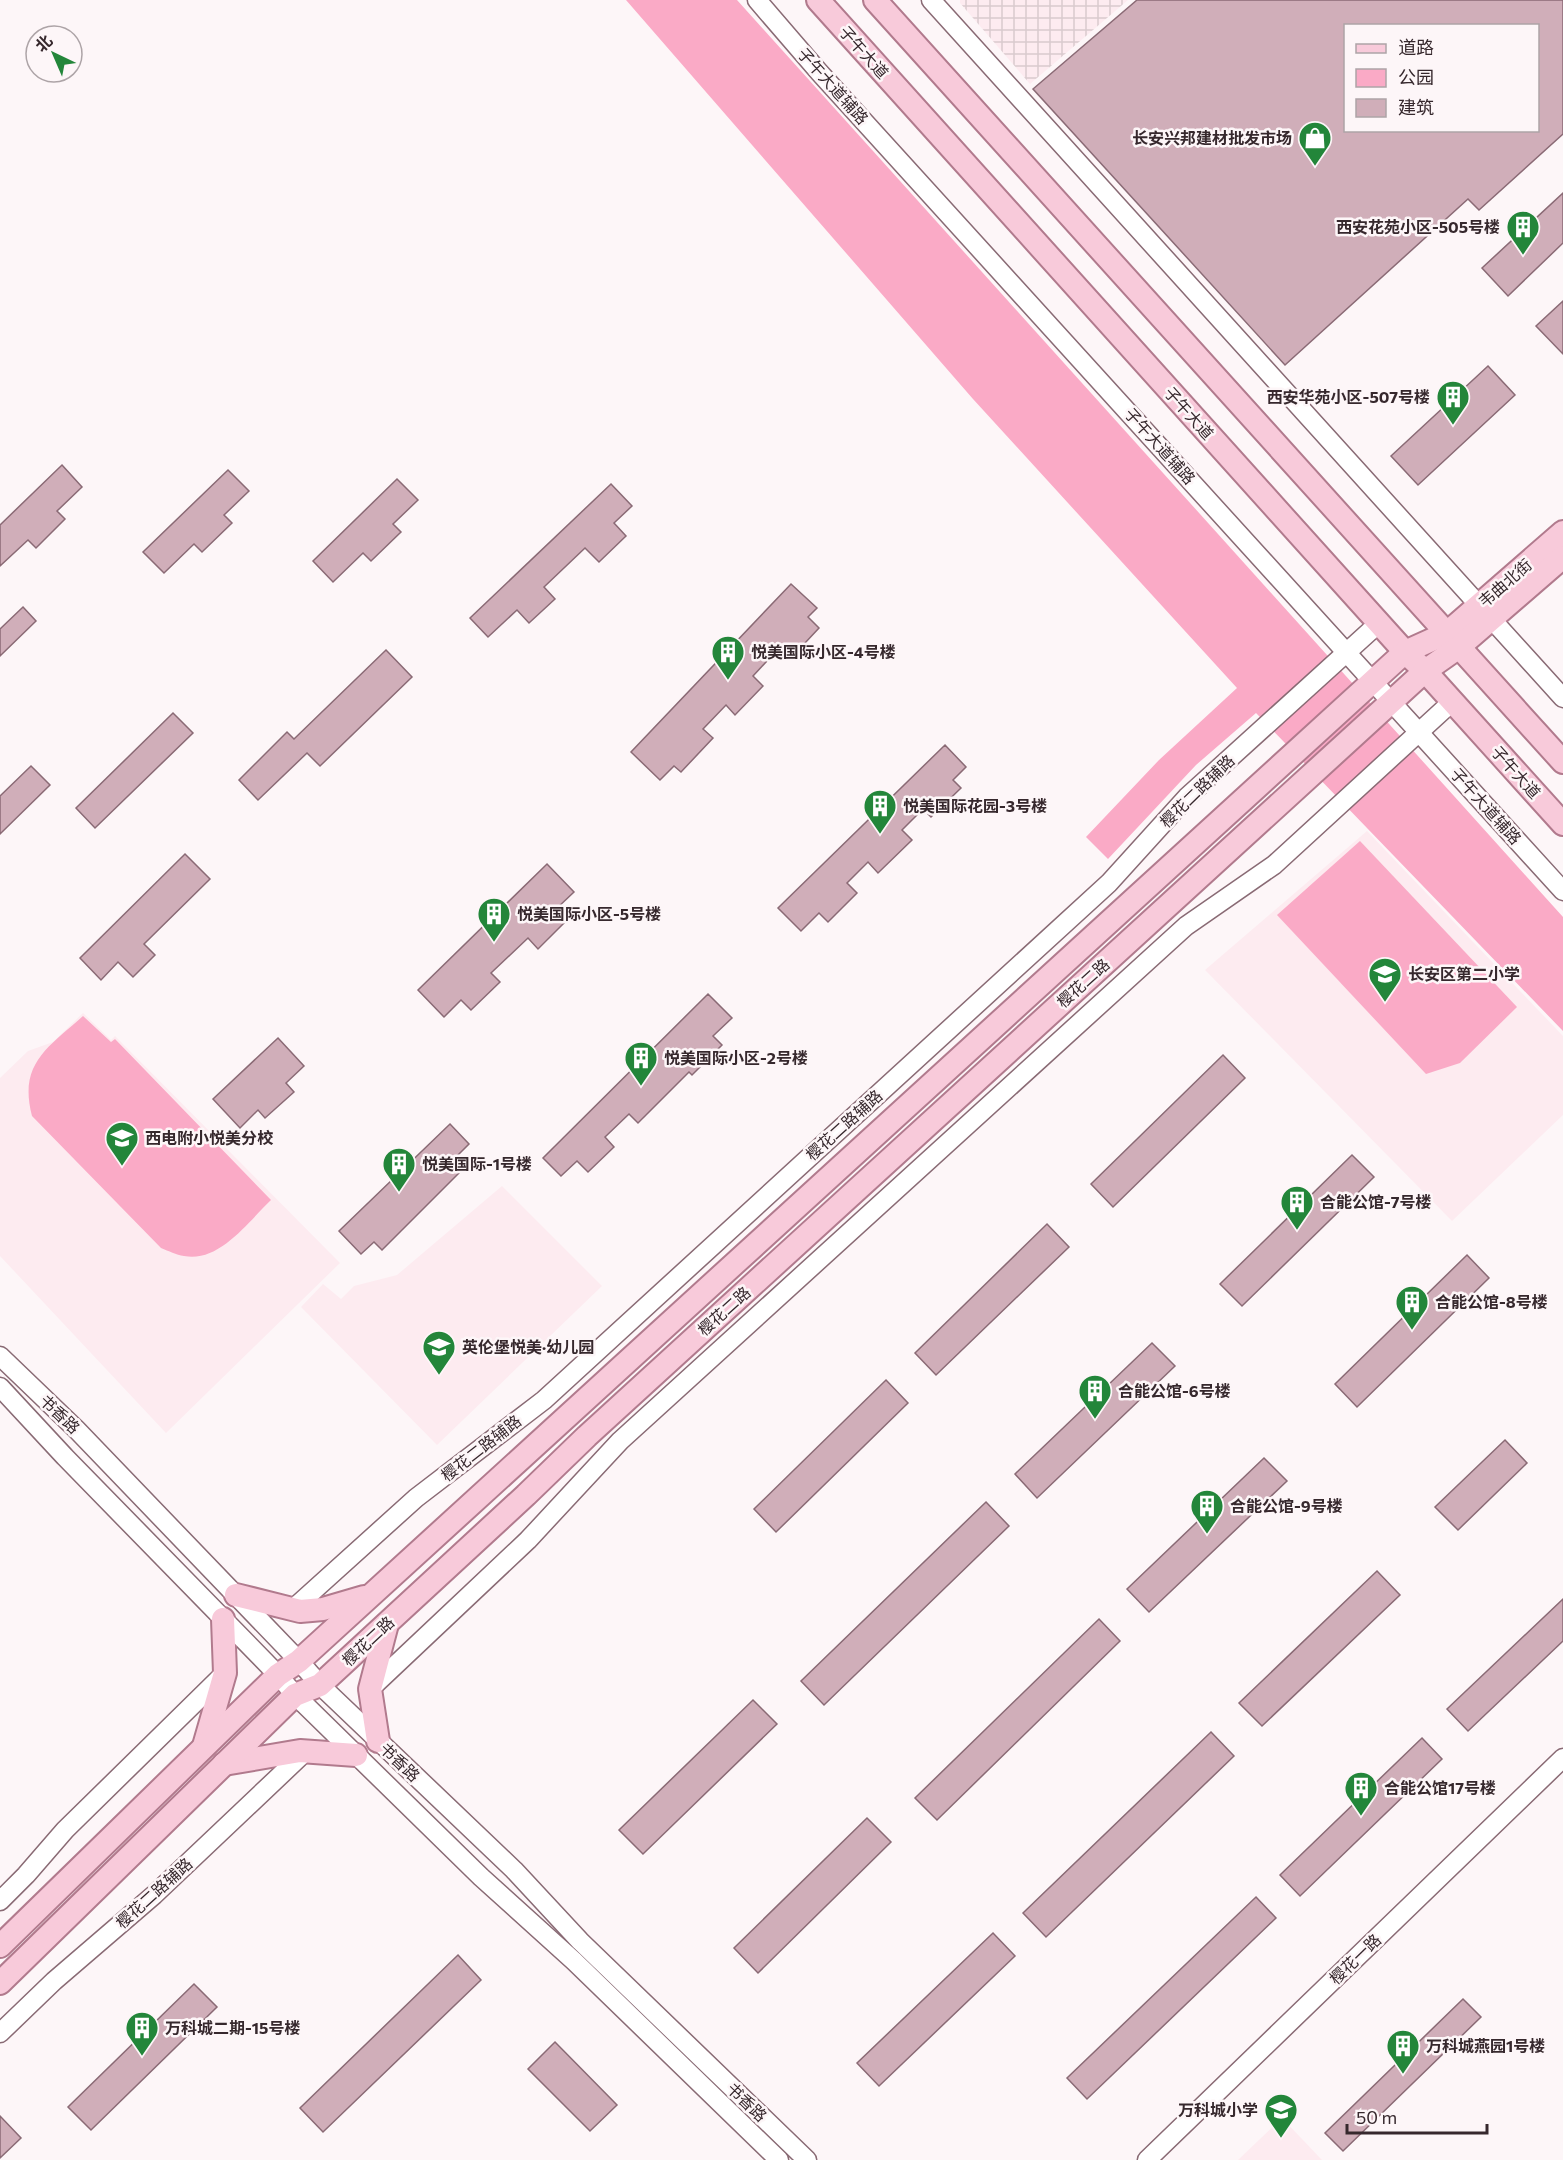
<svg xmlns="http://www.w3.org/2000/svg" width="1563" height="2160" font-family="Commissioner,'Noto Sans SC',sans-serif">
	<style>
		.built { fill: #fdebf0 }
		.industrial { fill: url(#industrial-grid) }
		.park { fill: #faaac6 }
		.building { fill: #d0aeb9; stroke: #8a6a75; stroke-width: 1.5; fill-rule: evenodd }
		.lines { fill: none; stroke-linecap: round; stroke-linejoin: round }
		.minor-casing { stroke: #896a74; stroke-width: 21 }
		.major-casing { stroke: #b17a8d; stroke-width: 26 }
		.minor { stroke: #fff; stroke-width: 18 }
		.major { stroke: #f8cada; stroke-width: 22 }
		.labels { text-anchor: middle; stroke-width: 5; stroke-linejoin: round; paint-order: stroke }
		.street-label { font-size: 16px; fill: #36282d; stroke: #fdf6f8 }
		.poi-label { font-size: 16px; font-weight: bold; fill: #36282d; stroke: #fdf6f8; text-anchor: start }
	</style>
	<defs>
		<pattern id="industrial-grid" width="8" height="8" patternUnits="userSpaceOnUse" patternTransform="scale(1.5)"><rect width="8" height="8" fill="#fdebf0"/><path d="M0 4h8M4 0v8" fill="none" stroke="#d9cace"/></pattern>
	</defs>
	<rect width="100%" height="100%" fill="#fdf6f8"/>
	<g class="built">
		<polygon points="1367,831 1563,1036 1563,1115 1452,1221 1205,970"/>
		<polygon points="83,1013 111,1040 115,1036 340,1263 166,1433 0,1256 0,1078 28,1051 53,1042"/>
		<polygon points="502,1186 602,1286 437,1445 301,1307 323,1284 341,1299 354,1286 397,1275"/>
		<polygon points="1282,2118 1322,2160 1238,2160"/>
	</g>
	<polygon class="industrial" points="960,0 1128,0 1030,84 960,3"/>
	<g class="park">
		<polygon points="626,0 737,0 1563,917 1563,1031 1256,713 1196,765 1108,859 1086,837 1159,760 1237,688 973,399"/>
		<polygon points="1360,841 1517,1007 1460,1063 1426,1074 1277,915"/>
		<path d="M83 1016 111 1042 115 1039 271 1200C248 1222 219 1263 184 1256 176 1255 169 1251 161 1248L32 1116C18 1063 49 1047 83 1016Z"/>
	</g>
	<g class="building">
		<path d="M1137 0H1563V134L1479 210 1468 199 1285 365 1033 89ZM1346 26H1538V130H1346Z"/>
		<polygon points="1563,193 1563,243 1508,296 1482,268"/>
		<polygon points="1563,301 1563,354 1536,326"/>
		<polygon points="1488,366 1515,395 1418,485 1391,456"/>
		<polygon points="62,465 82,487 57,511 65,519 36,548 28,540 0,566 0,525"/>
		<polygon points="228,470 249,491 224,515 232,523 202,552 194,544 164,573 143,552"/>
		<polygon points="397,479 418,500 393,524 401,532 371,561 363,553 333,582 313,561"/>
		<polygon points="611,484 632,506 614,523 626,536 599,562 585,548 544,587 555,599 529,623 517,610 488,637 470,618"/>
		<polygon points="791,584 817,608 808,617 819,628 790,659 778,649 753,676 763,686 735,715 726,705 703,729 713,738 681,772 674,766 660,780 631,752"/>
		<polygon points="23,607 36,621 0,656 0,629"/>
		<polygon points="386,650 412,677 320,766 307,753 258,800 239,780 287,732 294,739"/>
		<polygon points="173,713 193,733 95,828 76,808"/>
		<polygon points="945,745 966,767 953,780 961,788 931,817 923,809 902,830 912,840 878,873 868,862 847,883 857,893 828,922 819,913 801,931 778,908"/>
		<polygon points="31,766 50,785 0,834 0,796"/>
		<polygon points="185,854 210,879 144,944 155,955 133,977 118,962 101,980 80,958"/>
		<polygon points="547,864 574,892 555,910 566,921 538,949 528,938 491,973 500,982 471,1010 461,1000 444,1017 418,990"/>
		<polygon points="708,994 732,1018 713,1036 722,1045 692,1075 689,1072 638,1123 629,1114 605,1137 614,1147 588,1172 577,1161 561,1176 543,1158"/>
		<polygon points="278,1038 304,1066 286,1083 294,1092 265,1118 258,1110 240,1128 213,1099"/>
		<polygon points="1223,1055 1245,1078 1113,1207 1091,1184"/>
		<polygon points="450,1124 469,1144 456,1157 465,1167 382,1250 374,1242 361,1254 339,1231"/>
		<polygon points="1352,1155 1374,1177 1242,1306 1220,1284"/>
		<polygon points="1047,1224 1069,1247 936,1375 915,1353"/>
		<polygon points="1467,1255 1489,1278 1357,1407 1335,1384"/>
		<polygon points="1152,1343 1175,1366 1037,1498 1015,1474"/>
		<polygon points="886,1380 908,1403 776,1532 754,1509"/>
		<polygon points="1505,1440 1527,1463 1458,1530 1435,1507"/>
		<polygon points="1264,1458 1287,1481 1149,1612 1127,1589"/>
		<polygon points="986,1502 1009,1526 824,1705 801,1681"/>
		<polygon points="1377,1571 1400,1595 1262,1726 1239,1703"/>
		<polygon points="1563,1599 1563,1641 1468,1731 1447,1709"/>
		<polygon points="1099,1619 1120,1641 937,1820 915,1798"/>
		<polygon points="753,1700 777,1724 643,1854 619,1830"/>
		<polygon points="1211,1732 1234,1756 1046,1937 1023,1913"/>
		<polygon points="1422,1738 1442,1759 1300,1896 1280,1875"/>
		<polygon points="867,1818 891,1842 758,1973 734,1948"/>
		<polygon points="1256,1897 1276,1918 1087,2099 1067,2078"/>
		<polygon points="993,1933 1015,1956 879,2086 857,2063"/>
		<polygon points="458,1955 481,1980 323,2132 300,2108"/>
		<polygon points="194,1984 217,2007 91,2130 68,2107"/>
		<polygon points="1463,1999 1481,2017 1343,2151 1325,2133"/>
		<polygon points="555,2042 617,2105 590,2131 528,2069"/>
		<polygon points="0,2116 21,2138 0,2158"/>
	</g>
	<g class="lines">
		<g class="minor-casing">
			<g id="minor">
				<polyline points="757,0 819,72 1563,891"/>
				<polyline points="931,0 1563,698"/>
				<polyline points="0,1356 76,1429 299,1661 320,1685 514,1870 580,1941 807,2160"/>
				<polyline points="0,1387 65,1457 278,1675 295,1695 481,1877 574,1961 779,2160"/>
				<polyline points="293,1609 416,1498 544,1400 1109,883 1187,797 1379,623"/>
				<polyline points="370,1689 528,1540 620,1441 1186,926 1274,865 1453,701"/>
				<polyline points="0,1901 26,1875 65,1830 225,1673"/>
				<polyline points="0,2033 54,1981 154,1895 306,1751"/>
				<polyline points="1147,2160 1563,1758"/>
			</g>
		</g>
		<g class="major-casing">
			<g id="major">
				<polyline points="818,0 1405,652 1425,671 1563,824"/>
				<polyline points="875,0 1563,762"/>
				<polyline points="236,1595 300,1611 323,1609 364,1597"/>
				<polyline points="378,1741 370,1689 387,1624"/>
				<polyline points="204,1746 225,1673 223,1619"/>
				<polyline points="224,1764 300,1751 356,1755"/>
				<polyline points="0,1946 278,1675 299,1661 1405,652 1447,633 1563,532"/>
				<polyline points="0,1983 295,1695 320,1685 526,1495 587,1436 1425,671 1459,647 1563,557"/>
			</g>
		</g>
		<use href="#minor" class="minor"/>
		<use href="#major" class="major"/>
	</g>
	<defs>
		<g id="shop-pin" transform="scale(1.725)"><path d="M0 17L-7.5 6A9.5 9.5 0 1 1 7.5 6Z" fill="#23863a" stroke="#fdf6f8"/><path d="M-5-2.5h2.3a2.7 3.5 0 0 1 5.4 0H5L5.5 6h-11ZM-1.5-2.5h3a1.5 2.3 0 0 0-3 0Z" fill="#fff"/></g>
		<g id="building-pin" transform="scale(1.725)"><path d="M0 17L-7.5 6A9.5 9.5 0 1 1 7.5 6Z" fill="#23863a" stroke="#fdf6f8"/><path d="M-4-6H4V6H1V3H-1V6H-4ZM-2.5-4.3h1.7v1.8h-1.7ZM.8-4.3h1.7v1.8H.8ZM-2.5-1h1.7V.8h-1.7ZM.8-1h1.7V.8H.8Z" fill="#fff"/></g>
		<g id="school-pin" transform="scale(1.725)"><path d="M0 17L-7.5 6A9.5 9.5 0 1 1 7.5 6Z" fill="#23863a" stroke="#fdf6f8"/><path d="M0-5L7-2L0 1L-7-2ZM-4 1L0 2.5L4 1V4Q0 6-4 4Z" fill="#fff"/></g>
	</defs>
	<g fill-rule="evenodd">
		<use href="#shop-pin" x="1315" y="138"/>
		<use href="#building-pin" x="1523" y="227"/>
		<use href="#building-pin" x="1453" y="397"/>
		<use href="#building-pin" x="728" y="652"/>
		<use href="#building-pin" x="880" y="806"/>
		<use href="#building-pin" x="494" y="914"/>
		<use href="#school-pin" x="1385" y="974"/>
		<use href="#building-pin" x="641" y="1058"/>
		<use href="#school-pin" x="122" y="1138"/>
		<use href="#building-pin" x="399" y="1164"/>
		<use href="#building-pin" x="1297" y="1202"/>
		<use href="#building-pin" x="1412" y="1302"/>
		<use href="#school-pin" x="439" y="1347"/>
		<use href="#building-pin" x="1095" y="1391"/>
		<use href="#building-pin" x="1207" y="1506"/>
		<use href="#building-pin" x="1361" y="1788"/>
		<use href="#building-pin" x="142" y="2028"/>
		<use href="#building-pin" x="1403" y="2046"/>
		<use href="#school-pin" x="1281" y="2110"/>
	</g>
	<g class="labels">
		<g class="street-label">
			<text transform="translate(864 52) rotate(48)" y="6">子午大道</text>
			<text transform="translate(833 86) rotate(48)" y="6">子午大道辅路</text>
			<text transform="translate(1189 413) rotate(48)" y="6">子午大道</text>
			<text transform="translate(1160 446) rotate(48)" y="6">子午大道辅路</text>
			<text transform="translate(1505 583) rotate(-41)" y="6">韦曲北街</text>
			<text transform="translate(1516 772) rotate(48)" y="6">子午大道</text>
			<text transform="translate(1197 791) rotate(-44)" y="6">樱花二路辅路</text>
			<text transform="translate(1486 806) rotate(48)" y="6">子午大道辅路</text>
			<text transform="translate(1083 983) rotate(-42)" y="6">樱花二路</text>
			<text transform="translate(844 1125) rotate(-42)" y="6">樱花二路辅路</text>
			<text transform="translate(724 1311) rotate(-42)" y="6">樱花二路</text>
			<text transform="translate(60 1414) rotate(44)" y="6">书香路</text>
			<text transform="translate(481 1448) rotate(-38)" y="6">樱花二路辅路</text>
			<text transform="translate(368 1641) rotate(-43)" y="6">樱花二路</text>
			<text transform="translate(400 1762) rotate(44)" y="6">书香路</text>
			<text transform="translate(154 1893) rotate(-42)" y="6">樱花二路辅路</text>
			<text transform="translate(1355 1959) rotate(-44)" y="6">樱花一路</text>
			<text transform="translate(747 2102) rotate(44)" y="6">书香路</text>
		</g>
		<g class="poi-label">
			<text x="1292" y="144" text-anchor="end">长安兴邦建材批发市场</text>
			<text x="1500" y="233" text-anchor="end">西安花苑小区-505号楼</text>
			<text x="1430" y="403" text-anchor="end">西安华苑小区-507号楼</text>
			<text x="751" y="658">悦美国际小区-4号楼</text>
			<text x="903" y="812">悦美国际花园-3号楼</text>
			<text x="517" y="920">悦美国际小区-5号楼</text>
			<text x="1408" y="980">长安区第二小学</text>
			<text x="664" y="1064">悦美国际小区-2号楼</text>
			<text x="145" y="1144">西电附小悦美分校</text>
			<text x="422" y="1170">悦美国际-1号楼</text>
			<text x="1320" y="1208">合能公馆-7号楼</text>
			<text x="1435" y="1308">合能公馆-8号楼</text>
			<text x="462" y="1353">英伦堡悦美·幼儿园</text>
			<text x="1118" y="1397">合能公馆-6号楼</text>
			<text x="1230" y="1512">合能公馆-9号楼</text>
			<text x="1384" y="1794">合能公馆17号楼</text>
			<text x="165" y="2034">万科城二期-15号楼</text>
			<text x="1426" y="2052">万科城燕园1号楼</text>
			<text x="1258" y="2116" text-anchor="end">万科城小学</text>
		</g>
	</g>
	<rect x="1344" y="24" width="195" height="108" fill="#fdf6f8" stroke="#ada4a7" stroke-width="1.5"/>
	<rect x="1356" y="44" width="30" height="9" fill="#f8cada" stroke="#ada4a7" stroke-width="1.5"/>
	<text x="1398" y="54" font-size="18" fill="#36282d">道路</text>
	<rect x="1356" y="69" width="30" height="18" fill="#faaac6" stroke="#ada4a7" stroke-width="1.5"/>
	<text x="1398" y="84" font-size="18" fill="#36282d">公园</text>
	<rect x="1356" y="99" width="30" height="18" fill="#d0aeb9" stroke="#ada4a7" stroke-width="1.5"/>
	<text x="1398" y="114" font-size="18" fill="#36282d">建筑</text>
	<g transform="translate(54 54) rotate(316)"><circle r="28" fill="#fdf6f8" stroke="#ada4a7" stroke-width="1.5"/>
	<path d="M0-4.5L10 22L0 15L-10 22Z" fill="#23863a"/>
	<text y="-9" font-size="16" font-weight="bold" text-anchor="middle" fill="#36282d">北</text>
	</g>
	<path d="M1347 2124v9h140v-9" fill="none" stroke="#36282d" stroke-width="3"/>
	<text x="1356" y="2124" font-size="18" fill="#36282d" stroke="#fdf6f8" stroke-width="4.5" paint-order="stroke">50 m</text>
</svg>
